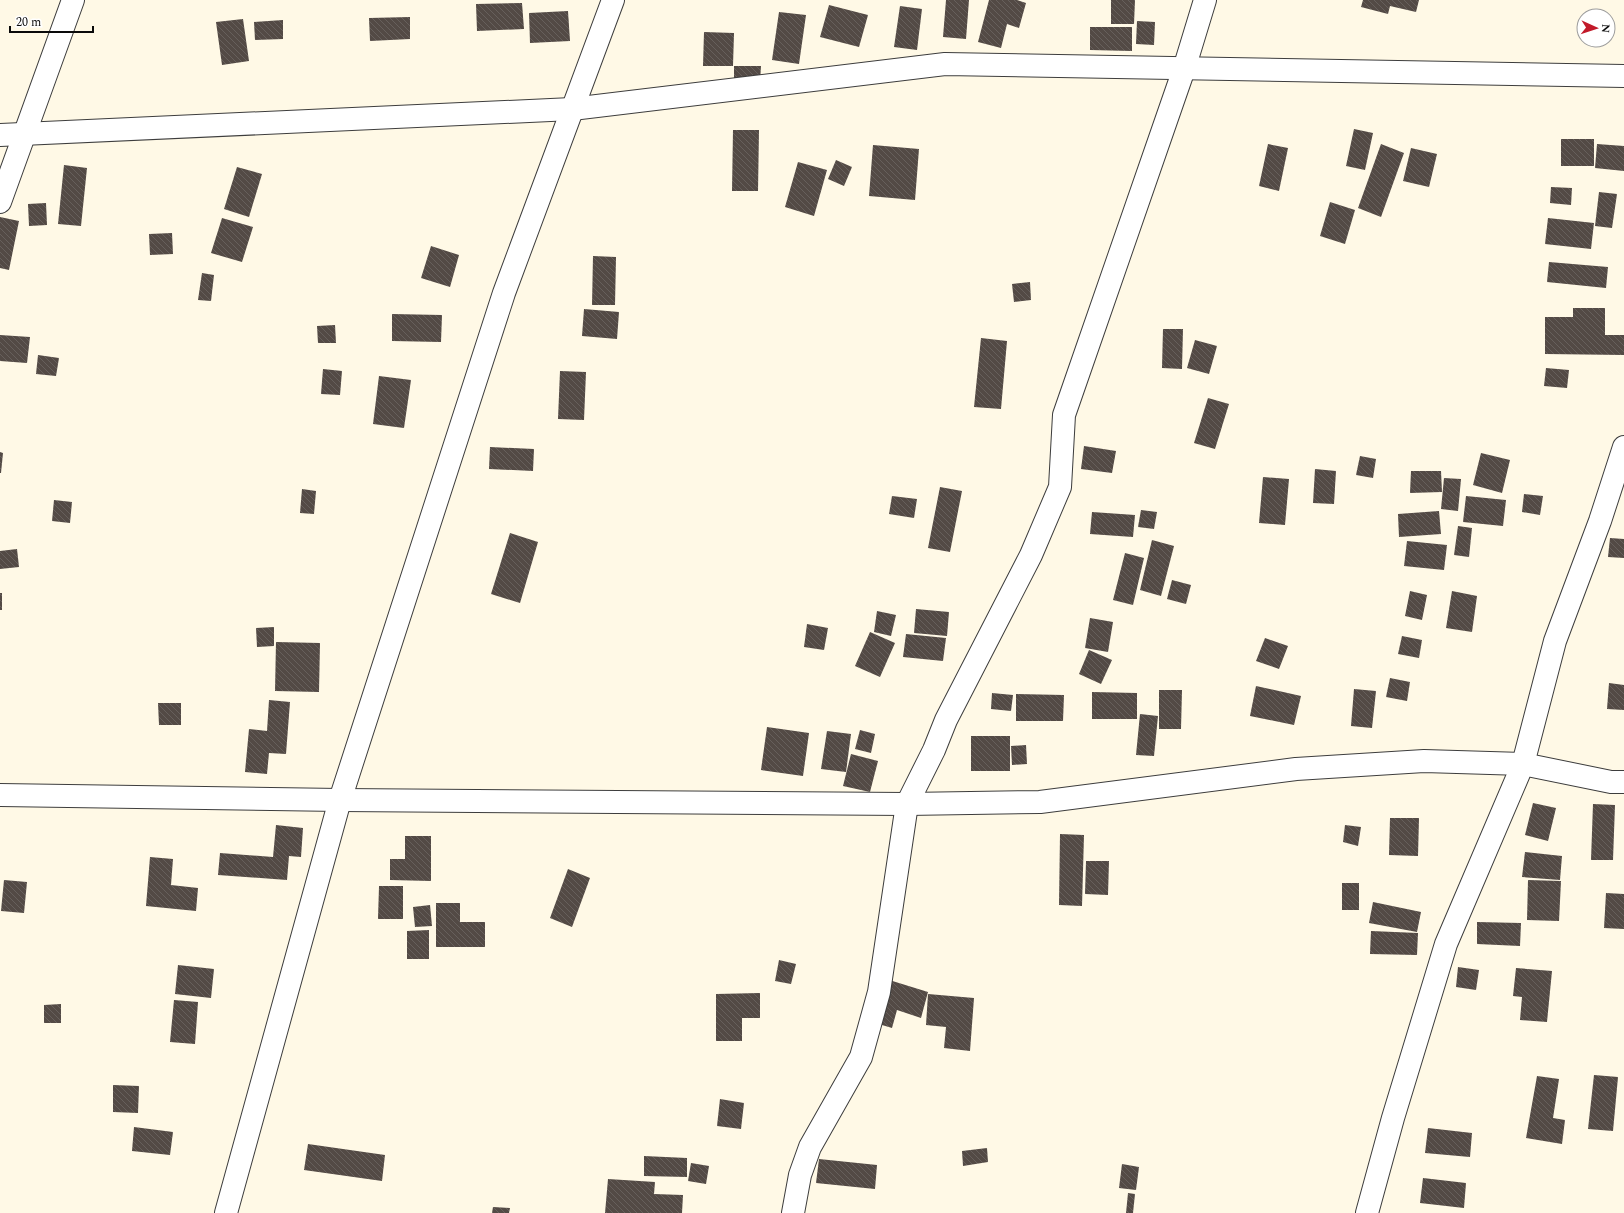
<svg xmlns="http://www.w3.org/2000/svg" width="1624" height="1213" font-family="Spectral,serif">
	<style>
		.building { fill: url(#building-back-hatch) }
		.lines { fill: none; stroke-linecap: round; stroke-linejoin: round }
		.minor-casing { stroke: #3d3d3d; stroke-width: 24 }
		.minor { stroke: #fff; stroke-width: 22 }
	</style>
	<defs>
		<pattern id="building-back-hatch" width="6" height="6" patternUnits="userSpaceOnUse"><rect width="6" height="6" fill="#534a45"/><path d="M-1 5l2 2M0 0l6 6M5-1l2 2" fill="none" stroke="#67605c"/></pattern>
	</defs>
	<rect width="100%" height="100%" fill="#fff9e6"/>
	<g class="building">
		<polygon points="946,0 969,0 966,39 943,37"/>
		<polygon points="989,0 1017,0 1026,3 1019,28 1007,24 1001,48 978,42"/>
		<polygon points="1111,0 1135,0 1134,24 1111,24"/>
		<polygon points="1363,0 1419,0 1416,12 1390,6 1388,14 1361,7"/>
		<polygon points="522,3 524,29 477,31 476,4"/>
		<polygon points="829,5 868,15 859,47 820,37"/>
		<polygon points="900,6 922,9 917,50 894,47"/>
		<polygon points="568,11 570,41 530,43 529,13"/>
		<polygon points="779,12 806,15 799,64 772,60"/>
		<polygon points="410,17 410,39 370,41 369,18"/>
		<polygon points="243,19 249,61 222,65 216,22"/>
		<polygon points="283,20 283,39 255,40 254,22"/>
		<polygon points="1137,21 1155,22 1154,45 1136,44"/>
		<polygon points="1090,27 1132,27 1132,51 1090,50"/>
		<polygon points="704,32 734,33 733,66 703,66"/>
		<polygon points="734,66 761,66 760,82 734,82"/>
		<polygon points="1354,129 1373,133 1365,170 1346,166"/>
		<polygon points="733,130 759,130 758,191 732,191"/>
		<rect x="1561" y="139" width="33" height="27"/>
		<polygon points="1268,144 1288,148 1279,191 1259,186"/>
		<polygon points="1381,144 1404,153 1381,217 1358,208"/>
		<polygon points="1597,144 1624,146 1624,171 1595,168"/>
		<polygon points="873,145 919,149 915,200 869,196"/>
		<polygon points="1411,148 1437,154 1429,187 1403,181"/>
		<polygon points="836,160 852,167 844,186 828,179"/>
		<polygon points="798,162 827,170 814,216 785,207"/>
		<polygon points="64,165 87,168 81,226 58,224"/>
		<polygon points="237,167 262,174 249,217 224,209"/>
		<polygon points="1551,187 1572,188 1571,205 1550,203"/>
		<polygon points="1599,192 1617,194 1612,228 1595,226"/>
		<polygon points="1330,202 1355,210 1345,244 1320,236"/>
		<polygon points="46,203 47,225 29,226 28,204"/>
		<polygon points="0,217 19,221 9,270 0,268"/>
		<polygon points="222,218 253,227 242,262 211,253"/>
		<polygon points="1548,218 1594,223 1591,249 1545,244"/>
		<polygon points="172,233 173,254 150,255 149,234"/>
		<polygon points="431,246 459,255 450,287 421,278"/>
		<polygon points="593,256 616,257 615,305 592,305"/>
		<polygon points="1549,262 1608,267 1606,288 1547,282"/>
		<polygon points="202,273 214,275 211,301 198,300"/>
		<polygon points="1030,282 1031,300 1014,302 1012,284"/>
		<polygon points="1573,308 1605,308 1605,335 1624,335 1624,355 1545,354 1545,317 1573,317"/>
		<polygon points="584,309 619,312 617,339 582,336"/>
		<polygon points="392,314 442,315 441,342 392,341"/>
		<polygon points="335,325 336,343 318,343 317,326"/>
		<polygon points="1163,329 1183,329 1182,369 1162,368"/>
		<polygon points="0,335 30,337 27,363 0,361"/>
		<polygon points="981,338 1007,341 1001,409 974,407"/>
		<polygon points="1195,340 1217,346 1209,374 1187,368"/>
		<polygon points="38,355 59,358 56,376 36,374"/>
		<polygon points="1546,368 1569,370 1567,388 1544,386"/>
		<polygon points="323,369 342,371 340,395 321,394"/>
		<polygon points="560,371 586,372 584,420 558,419"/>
		<polygon points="379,376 411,380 404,428 373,424"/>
		<polygon points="1208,398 1229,404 1215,449 1194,443"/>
		<polygon points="1084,446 1116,451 1112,473 1081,469"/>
		<polygon points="490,447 534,449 533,471 489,469"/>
		<polygon points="0,452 3,453 1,473 0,473"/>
		<polygon points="1481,453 1510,460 1502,493 1473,485"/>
		<polygon points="1360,456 1376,459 1373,478 1356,475"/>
		<polygon points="1315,469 1336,471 1334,504 1313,503"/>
		<polygon points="1411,471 1441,471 1442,492 1410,493"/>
		<polygon points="1263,477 1289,479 1285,525 1259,523"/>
		<polygon points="1444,478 1461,479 1458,511 1441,509"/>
		<polygon points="940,487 962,491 950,552 928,548"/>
		<polygon points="302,489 316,491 314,514 300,513"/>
		<polygon points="1524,494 1543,496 1540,515 1522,512"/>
		<polygon points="892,496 917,499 914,518 889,514"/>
		<polygon points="1466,496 1506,500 1503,526 1463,522"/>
		<polygon points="54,500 72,502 70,523 52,521"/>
		<polygon points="1141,510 1157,512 1154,529 1138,527"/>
		<polygon points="1439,511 1441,534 1399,537 1398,514"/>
		<polygon points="1092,512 1135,515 1133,537 1090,534"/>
		<polygon points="1458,526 1472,528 1469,557 1454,555"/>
		<polygon points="510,533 538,542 520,603 491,594"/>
		<polygon points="1610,538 1624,539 1624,558 1608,557"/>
		<polygon points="1152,540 1174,546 1161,596 1140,590"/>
		<polygon points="1407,541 1447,545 1444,570 1404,566"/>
		<polygon points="17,549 19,567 0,569 0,551"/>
		<polygon points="1125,553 1144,558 1133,605 1113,600"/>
		<polygon points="1172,580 1191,585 1186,604 1167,599"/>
		<polygon points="1410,591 1427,595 1422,620 1405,616"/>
		<polygon points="1452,591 1477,596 1472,632 1446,628"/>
		<rect x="0" y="593" width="2" height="17"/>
		<polygon points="916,609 949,612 947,636 914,633"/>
		<polygon points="877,611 896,615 891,636 874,632"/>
		<polygon points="1090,618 1113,622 1108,652 1085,648"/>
		<polygon points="807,624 828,628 824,650 804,647"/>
		<polygon points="274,627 274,646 257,647 256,628"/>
		<polygon points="870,632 895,643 880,677 855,666"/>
		<polygon points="906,634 946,638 943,661 903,657"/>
		<polygon points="1402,636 1422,640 1419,658 1398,654"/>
		<polygon points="1265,638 1288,646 1279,669 1256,661"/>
		<polygon points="276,642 320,643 319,692 275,691"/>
		<polygon points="1089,650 1112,660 1101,684 1079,674"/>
		<polygon points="1390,678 1410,682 1407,701 1386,697"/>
		<polygon points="1609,683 1624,685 1624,710 1607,709"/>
		<polygon points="1256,686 1301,696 1294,725 1250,716"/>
		<polygon points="1354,689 1376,691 1372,728 1351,726"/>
		<polygon points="1159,690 1182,690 1181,729 1159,729"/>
		<polygon points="1092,692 1137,693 1137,719 1092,719"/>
		<polygon points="992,693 1013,695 1011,711 991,709"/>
		<polygon points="1016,694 1064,695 1063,721 1016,721"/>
		<polygon points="269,700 290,702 286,754 269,753 267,774 245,772 249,729 267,731"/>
		<polygon points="158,703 181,703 181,725 159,725"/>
		<polygon points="1140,714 1158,716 1154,756 1136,755"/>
		<polygon points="767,727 809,733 803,776 761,770"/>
		<polygon points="860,730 875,734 871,753 855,749"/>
		<polygon points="827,731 851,734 846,772 821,769"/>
		<rect x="971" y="736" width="39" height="35"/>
		<polygon points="1026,745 1027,764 1012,765 1011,746"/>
		<polygon points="851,754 878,761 870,792 843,786"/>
		<polygon points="1533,803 1556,808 1548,841 1525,835"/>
		<polygon points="1593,804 1615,805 1613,860 1591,860"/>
		<polygon points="1390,818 1419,818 1418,856 1389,855"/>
		<polygon points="276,825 303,828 301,857 289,856 287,880 218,875 220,853 273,857"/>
		<polygon points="1345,825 1361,827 1358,846 1343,842"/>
		<polygon points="1060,834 1084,835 1082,906 1059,905"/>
		<polygon points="405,836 431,836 431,881 390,880 390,859 405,859"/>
		<polygon points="1525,852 1562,856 1560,880 1522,877"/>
		<polygon points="150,857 173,859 171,885 198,888 196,911 146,906"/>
		<polygon points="1086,861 1109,861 1108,895 1085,894"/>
		<polygon points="568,869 590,878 572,927 550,918"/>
		<polygon points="4,880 27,882 24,913 1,911"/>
		<polygon points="1528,880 1561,881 1559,921 1527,920"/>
		<rect x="1342" y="883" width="17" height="27"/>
		<polygon points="379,886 403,886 403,919 378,919"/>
		<polygon points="1606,893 1624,894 1624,929 1604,928"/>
		<polygon points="1373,902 1421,912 1417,932 1369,923"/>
		<polygon points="436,903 460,903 460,922 485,922 485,947 436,947"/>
		<polygon points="430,905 432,926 415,927 413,907"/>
		<polygon points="1477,922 1521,923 1520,946 1477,944"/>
		<polygon points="429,930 429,959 407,959 407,931"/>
		<polygon points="1371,931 1418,933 1417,955 1370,954"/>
		<polygon points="779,960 796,964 791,984 775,981"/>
		<polygon points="178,965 214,969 211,998 175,994"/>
		<polygon points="1458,967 1479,970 1476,990 1456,987"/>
		<polygon points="1516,968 1552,971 1547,1022 1520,1020 1522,997 1513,996"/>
		<polygon points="886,979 928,992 921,1018 897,1010 892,1028 872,1022"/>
		<polygon points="760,993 760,1018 742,1018 742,1041 716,1041 716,994"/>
		<polygon points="928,994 974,998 970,1051 944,1048 946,1027 926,1025"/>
		<polygon points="174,1000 198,1002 195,1044 170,1042"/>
		<polygon points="61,1004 61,1023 44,1023 44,1005"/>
		<polygon points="1594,1075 1618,1077 1613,1131 1588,1129"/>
		<polygon points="1537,1076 1559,1079 1553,1118 1565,1120 1562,1144 1526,1138"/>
		<polygon points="113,1085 139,1086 138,1113 113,1112"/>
		<polygon points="720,1099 744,1103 741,1129 717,1126"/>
		<polygon points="134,1127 173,1132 170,1155 132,1151"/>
		<polygon points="1428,1128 1472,1133 1470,1157 1425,1153"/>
		<polygon points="308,1144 385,1155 382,1181 304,1170"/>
		<polygon points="987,1148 988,1162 963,1166 962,1151"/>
		<polygon points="644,1156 687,1158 687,1177 644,1176"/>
		<polygon points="819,1159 877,1165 875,1189 816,1183"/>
		<polygon points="691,1163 709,1166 706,1184 688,1181"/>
		<polygon points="1122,1164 1139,1167 1136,1190 1119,1188"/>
		<polygon points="1423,1178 1466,1183 1464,1208 1420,1203"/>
		<polygon points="608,1179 655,1182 654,1194 683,1195 682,1213 605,1213"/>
		<polygon points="1128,1193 1135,1194 1133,1213 1126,1213"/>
		<polygon points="493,1207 510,1208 509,1213 492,1213"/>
	</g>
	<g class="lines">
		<g class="minor-casing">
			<g id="minor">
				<polyline points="0,135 572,109 945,64 1624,76"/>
				<polyline points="0,202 73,0"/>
				<polyline points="0,795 340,800 907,804 1040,802 1296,769 1424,761 1523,764 1611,782 1624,782"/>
				<polyline points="226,1213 340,800 504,293 613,0"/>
				<polyline points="793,1213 800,1175 810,1147 861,1057 879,992 907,804 934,750 946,720 1031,555 1060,487 1064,415 1184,69 1205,0"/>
				<polyline points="1367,1213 1393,1118 1446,944 1523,764 1555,641 1600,521 1624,447"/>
			</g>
		</g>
		<use href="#minor" class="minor"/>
	</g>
	<g transform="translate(1596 28) rotate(93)"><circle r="19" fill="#ffffff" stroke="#9d9d9d"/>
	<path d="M0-3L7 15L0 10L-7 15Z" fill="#c21929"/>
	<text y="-6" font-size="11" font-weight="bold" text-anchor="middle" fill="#0a0a0a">N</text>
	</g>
	<path d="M10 26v6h83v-6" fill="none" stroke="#0a0a0a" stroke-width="2"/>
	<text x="16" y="26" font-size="12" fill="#0a0a0a" stroke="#ffffff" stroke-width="3" paint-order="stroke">20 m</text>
</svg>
